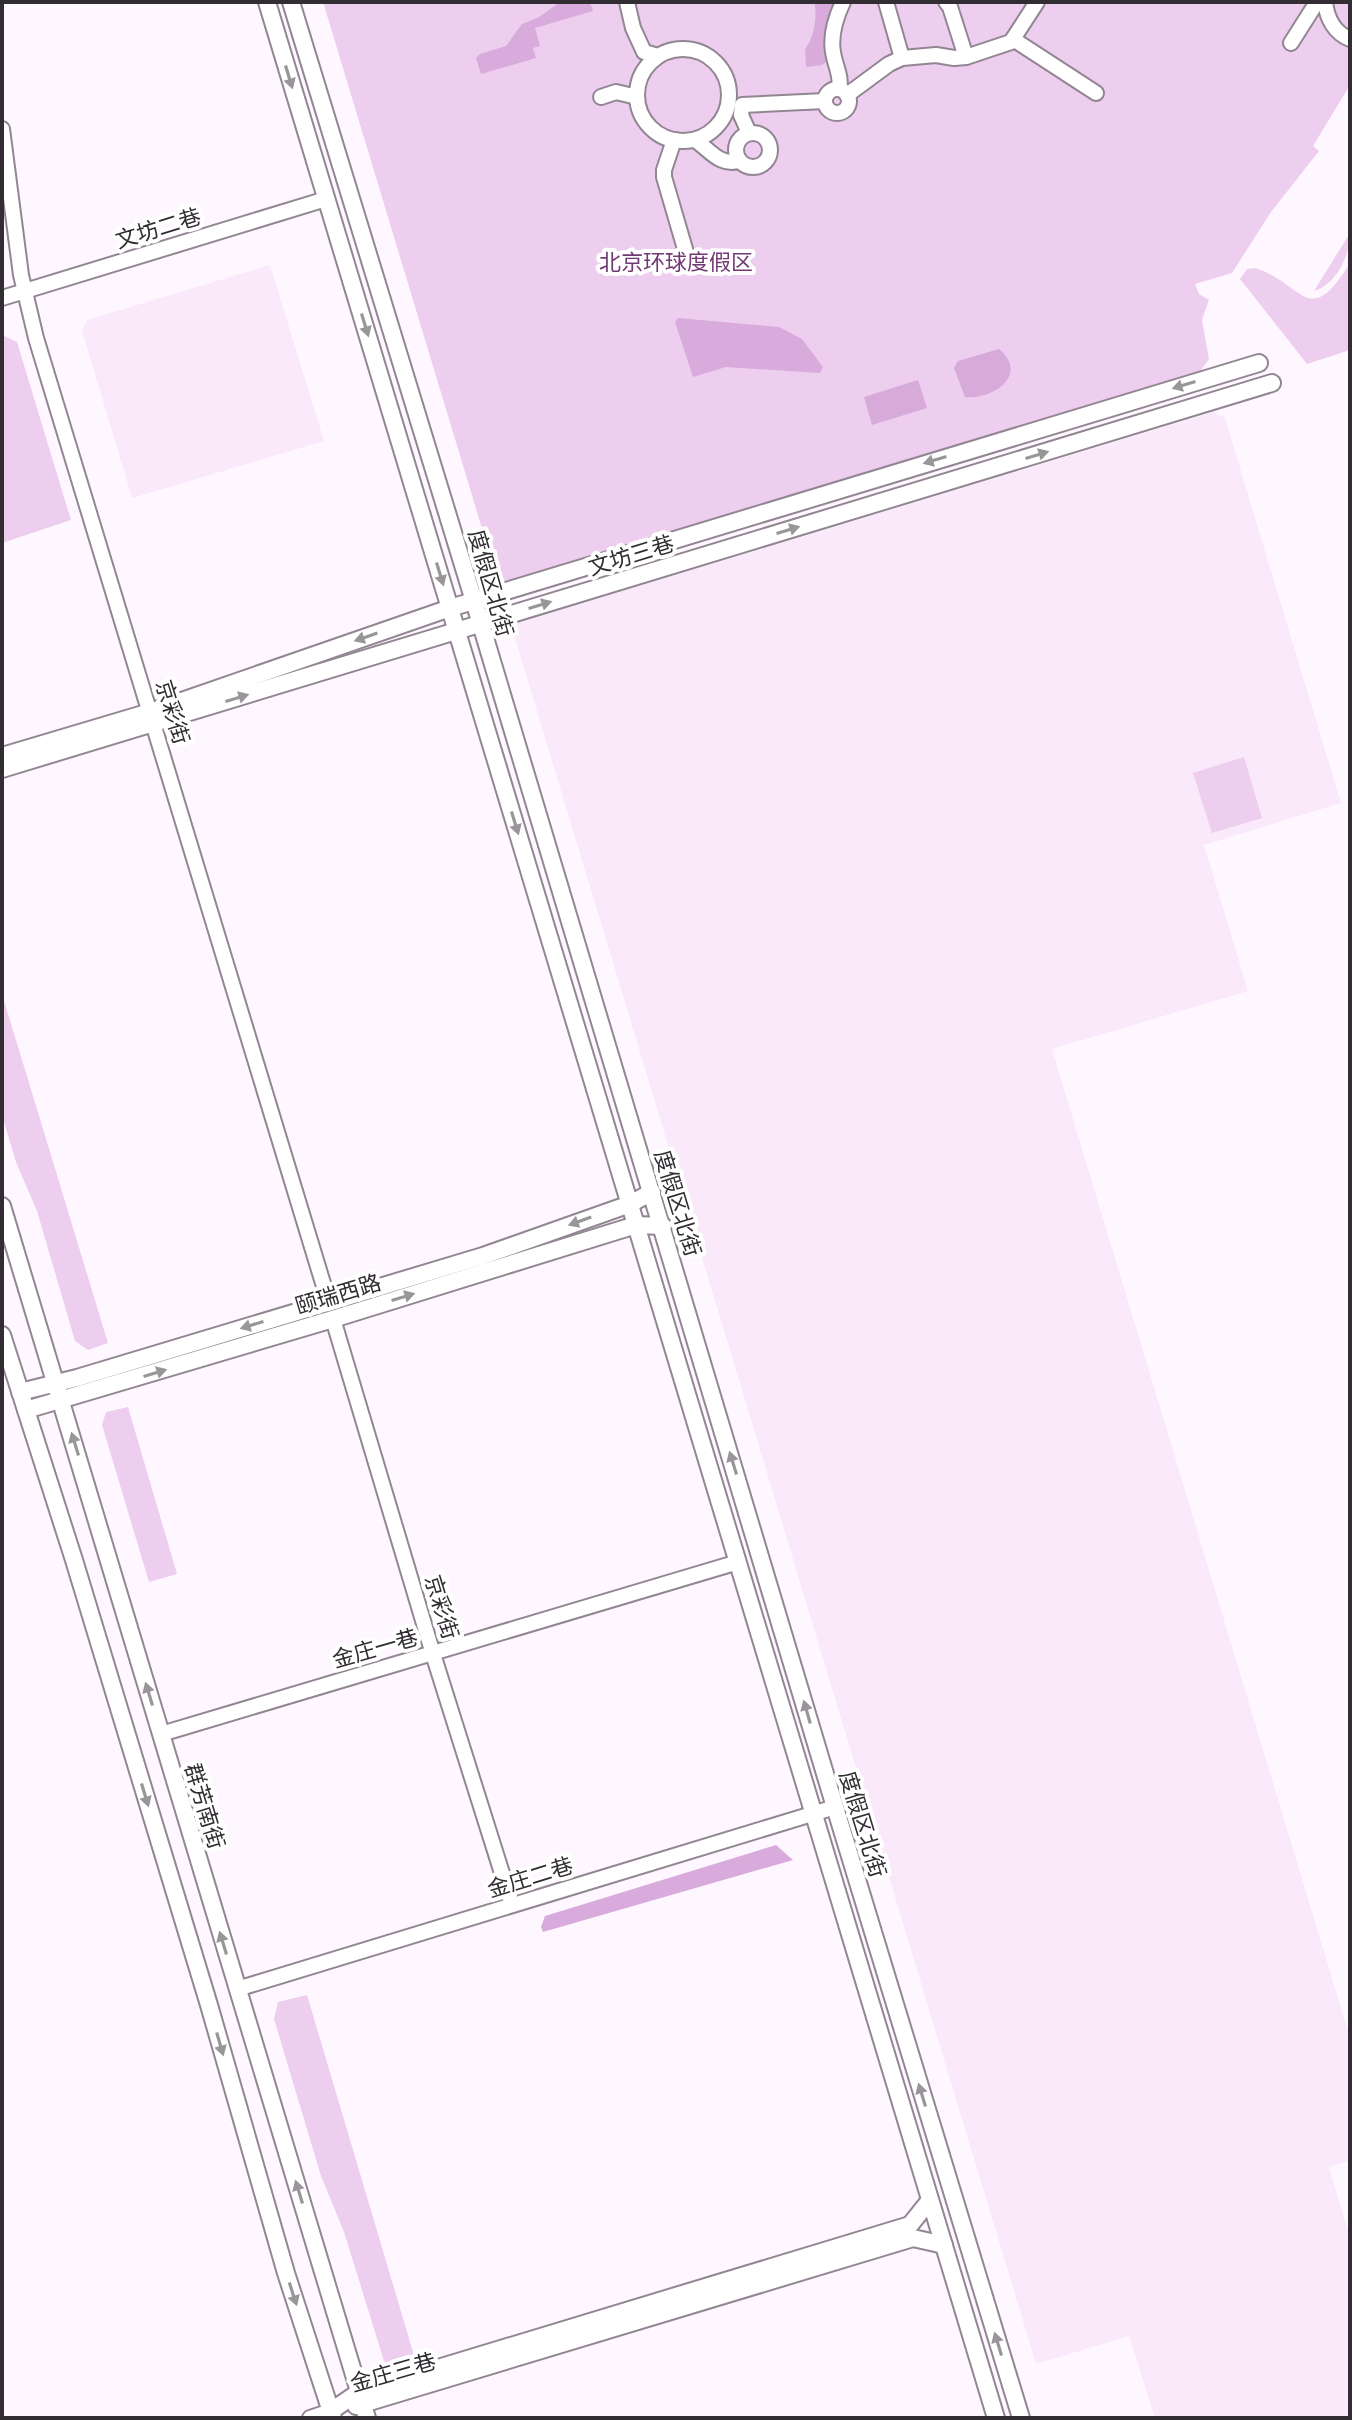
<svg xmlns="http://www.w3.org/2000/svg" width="1352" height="2420" font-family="'IBM Plex Sans','Noto Sans SC',sans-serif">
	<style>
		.built { fill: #fae8fb }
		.green { fill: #edceee }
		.forest { fill: #d9abdc }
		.water { fill: #d7aada }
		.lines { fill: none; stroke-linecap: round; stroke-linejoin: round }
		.minor-casing { stroke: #928693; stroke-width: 18 }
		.major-casing { stroke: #928693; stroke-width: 20 }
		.minor { stroke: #fff; stroke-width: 14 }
		.major { stroke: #fff; stroke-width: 16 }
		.oneway { fill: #989698 }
		.labels { text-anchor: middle; stroke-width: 8; stroke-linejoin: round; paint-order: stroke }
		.street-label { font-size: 22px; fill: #312d32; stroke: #fff }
		.park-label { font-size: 22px; fill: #713a75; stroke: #fff }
	</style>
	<rect width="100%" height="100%" fill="#fff7ff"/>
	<g class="built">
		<polygon points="270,265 324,441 132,498 82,331 87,320"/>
		<polygon points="1214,412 1225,418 1341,803 1204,845 1248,991 1052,1049 1350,2038 1350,2160 1329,2167 1350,2238 1350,2415 1340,2418 1155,2418 1129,2336 1036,2364 511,625"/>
	</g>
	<g class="green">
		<polygon points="323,2 1350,2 1350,85 1313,146 1319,151 1271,212 1232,273 1195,284 1199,294 1209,300 1202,320 1209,359 1199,373 500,588"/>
		<path d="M1350 233C1350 255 1337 284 1314 291Z"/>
		<path d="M1350 263V350L1307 364 1240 279 1247 269 1255 268C1304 283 1308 331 1350 263Z"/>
		<polygon points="2,335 17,342 71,520 2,543"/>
		<polygon points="1244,757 1262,818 1212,833 1193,773"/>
		<polygon points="2,994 108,1343 88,1350 75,1341 37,1211 16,1162 2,1115"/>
		<polygon points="128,1407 177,1574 149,1582 102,1425 106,1412"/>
		<polygon points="307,1995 416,2362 395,2369 384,2361 344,2232 321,2176 274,2019 278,2002"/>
	</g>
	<g class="forest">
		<polygon points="560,2 590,2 593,11 535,28 540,46 533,48 536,58 481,74 476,58 480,54 506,46 522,24 539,17"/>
		<path d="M814 2H836L830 22V59L822 65 806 67 805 49C814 38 818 16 814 2Z"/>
		<polygon points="678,318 779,327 802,339 823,367 820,373 726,367 693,377 675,322"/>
		<polygon points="776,1845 793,1860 543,1932 541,1927 545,1916"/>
	</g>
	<g class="water">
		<path d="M999 349C1030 375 992 400 965 397L954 368 958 361Z"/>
		<polygon points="918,380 927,408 872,425 864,397"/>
	</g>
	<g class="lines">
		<g class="minor-casing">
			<g id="minor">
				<polyline points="627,2 633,28 644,52 658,56"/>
				<polyline points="886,2 902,58"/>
				<polyline points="946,2 950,7 966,57"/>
				<path d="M1325 2C1327 19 1335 33 1350 39"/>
				<polyline points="1013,39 1096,93"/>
				<polyline points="1291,43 1317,2"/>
				<circle cx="683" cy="95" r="46"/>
				<circle cx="837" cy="101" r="12"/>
				<path d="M839 89C842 76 835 66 833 52 830 35 836 17 843 2"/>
				<polyline points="847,95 889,64 902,58 936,55 954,58 966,57 1011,42 1037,2"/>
				<polyline points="601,97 616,92 637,97"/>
				<polyline points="2,129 21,275 36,338 329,1303"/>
				<circle cx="753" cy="150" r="17"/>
				<polyline points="749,133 741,115 742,105 825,101"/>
				<polyline points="674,140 664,170 664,177 685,249"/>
				<path d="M695 140C710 150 719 166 739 161"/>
				<polyline points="2,298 326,199"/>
				<polyline points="333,1319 433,1654 512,1905"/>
				<polyline points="161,1734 738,1562"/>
				<polyline points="237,1989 835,1807"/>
				<polyline points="310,2418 331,2411"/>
			</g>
		</g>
		<g class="major-casing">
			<g id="major">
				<polyline points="267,2 996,2418"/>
				<polyline points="291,2 474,601 835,1807 1021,2418"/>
				<polyline points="2,756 150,712 450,608 1259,363"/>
				<polyline points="2,769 1272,383"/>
				<polyline points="2,1206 367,2418"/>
				<polyline points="2,1335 74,1560 209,2005 286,2273 333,2418"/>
				<polyline points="20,1392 77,1378 483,1256 630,1204 652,1192"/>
				<polyline points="26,1410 333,1319 636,1225 663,1226"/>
				<polyline points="356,2406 913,2238 944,2245"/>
				<polyline points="331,2411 359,2392 910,2225 930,2200"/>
			</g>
		</g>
		<use href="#minor" class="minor"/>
		<use href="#major" class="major"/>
	</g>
	<defs><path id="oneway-solid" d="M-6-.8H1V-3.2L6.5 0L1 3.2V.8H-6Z" transform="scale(2)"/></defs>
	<g class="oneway">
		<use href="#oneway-solid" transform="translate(289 77) rotate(73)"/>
		<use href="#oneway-solid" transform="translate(365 325) rotate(73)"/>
		<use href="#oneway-solid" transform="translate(1184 385) rotate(163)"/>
		<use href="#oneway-solid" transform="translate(1037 455) rotate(-17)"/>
		<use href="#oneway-solid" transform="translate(935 460) rotate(163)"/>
		<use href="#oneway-solid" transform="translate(788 530) rotate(-17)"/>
		<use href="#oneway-solid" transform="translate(440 574) rotate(73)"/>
		<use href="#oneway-solid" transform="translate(540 605) rotate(-17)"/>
		<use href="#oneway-solid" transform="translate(366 637) rotate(161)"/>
		<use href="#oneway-solid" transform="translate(237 698) rotate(-17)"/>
		<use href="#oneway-solid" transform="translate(515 823) rotate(73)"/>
		<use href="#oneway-solid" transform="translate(580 1221) rotate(160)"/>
		<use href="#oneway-solid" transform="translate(403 1297) rotate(-17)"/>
		<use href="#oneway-solid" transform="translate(252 1325) rotate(163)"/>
		<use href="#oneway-solid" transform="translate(155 1373) rotate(-17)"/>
		<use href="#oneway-solid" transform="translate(75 1444) rotate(-107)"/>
		<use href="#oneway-solid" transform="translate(733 1463) rotate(-107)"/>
		<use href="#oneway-solid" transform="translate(149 1694) rotate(-107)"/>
		<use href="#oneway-solid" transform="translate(807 1712) rotate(-106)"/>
		<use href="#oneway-solid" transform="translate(145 1795) rotate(73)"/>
		<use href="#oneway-solid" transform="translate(223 1943) rotate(-107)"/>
		<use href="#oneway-solid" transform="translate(220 2044) rotate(74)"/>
		<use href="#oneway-solid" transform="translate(922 2095) rotate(-107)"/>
		<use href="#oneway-solid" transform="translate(299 2192) rotate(-107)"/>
		<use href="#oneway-solid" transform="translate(293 2294) rotate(72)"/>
		<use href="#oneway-solid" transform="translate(998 2344) rotate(-107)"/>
	</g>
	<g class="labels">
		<g class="street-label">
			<text transform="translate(158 228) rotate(-17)" y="8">文坊二巷</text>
			<text transform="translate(631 555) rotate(-17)" y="8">文坊三巷</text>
			<text transform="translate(491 583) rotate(74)" y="8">度假区北街</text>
			<text transform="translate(173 712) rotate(73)" y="8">京彩街</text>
			<text transform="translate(678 1203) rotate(73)" y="8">度假区北街</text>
			<text transform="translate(338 1294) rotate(-17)" y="8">颐瑞西路</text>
			<text transform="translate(442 1607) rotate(73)" y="8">京彩街</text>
			<text transform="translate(375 1648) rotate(-16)" y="8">金庄一巷</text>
			<text transform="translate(205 1806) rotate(73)" y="8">群芳南街</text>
			<text transform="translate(863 1824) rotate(73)" y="8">度假区北街</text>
			<text transform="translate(530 1877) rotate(-17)" y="8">金庄二巷</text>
			<text transform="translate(393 2372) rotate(-16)" y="8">金庄三巷</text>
		</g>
		<g class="park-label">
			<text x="676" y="270">北京环球度假区</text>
		</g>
	</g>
	<rect width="1352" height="2420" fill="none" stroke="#312d32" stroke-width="8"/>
</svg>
